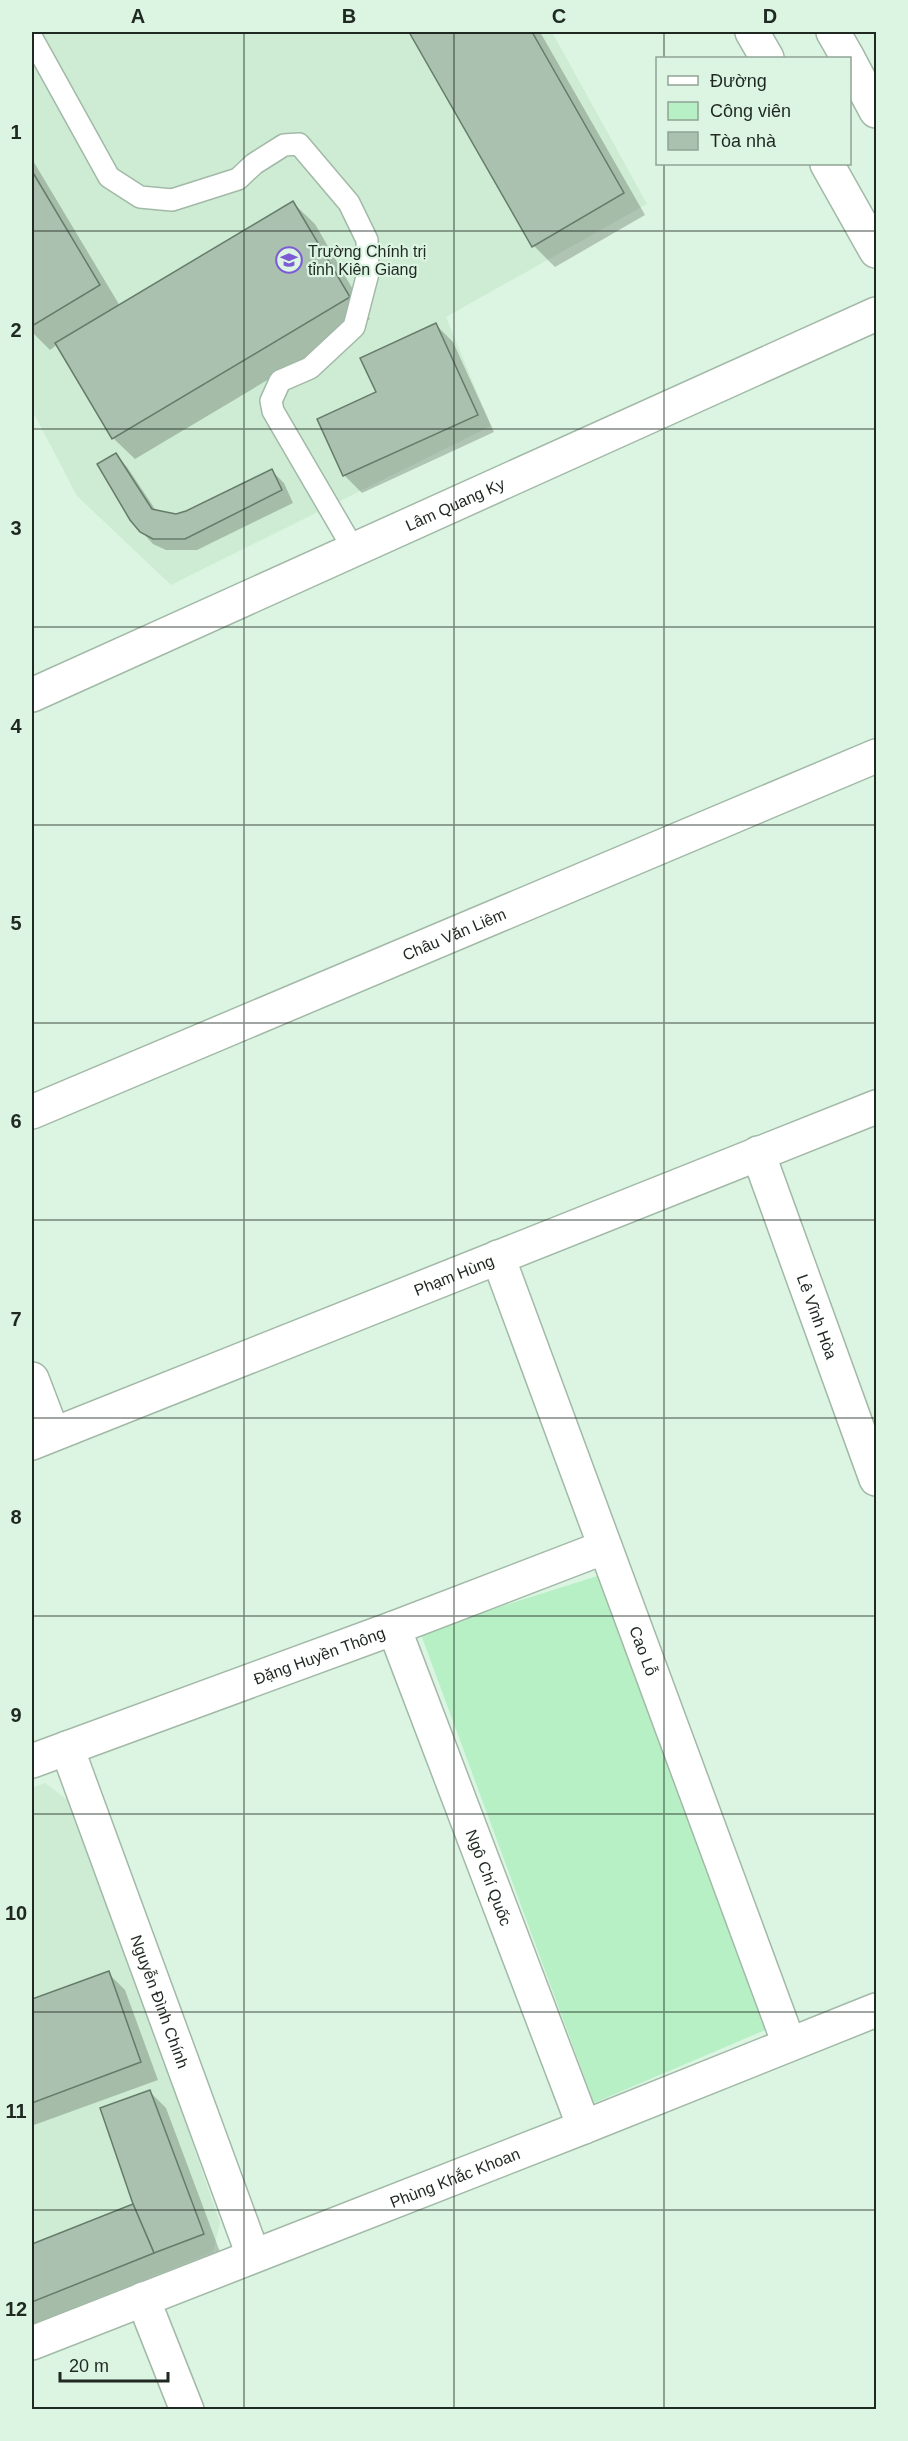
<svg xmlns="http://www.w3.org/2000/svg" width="908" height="2441" font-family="Helvetica,sans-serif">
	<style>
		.built { fill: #cdecd3 }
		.green { fill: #b7f0c5 }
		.shadow { fill: #0003 }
		.building { fill: #aac1af; stroke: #667c6b; stroke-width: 1.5 }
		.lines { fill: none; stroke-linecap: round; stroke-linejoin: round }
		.service-casing { stroke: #a2b9a7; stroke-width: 24 }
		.minor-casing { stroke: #a2b9a7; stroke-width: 36 }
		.tertiary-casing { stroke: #a2b9a7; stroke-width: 36 }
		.secondary-casing { stroke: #a2b9a7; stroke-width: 36 }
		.service { stroke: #fff; stroke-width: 21 }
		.minor { stroke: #fff; stroke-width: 33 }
		.tertiary { stroke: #fff; stroke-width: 33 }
		.secondary { stroke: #fff; stroke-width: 33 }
		.grid { fill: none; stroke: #1f2821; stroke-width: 1.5; stroke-opacity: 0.55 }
		.labels { text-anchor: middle; stroke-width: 4.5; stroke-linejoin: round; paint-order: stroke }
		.poi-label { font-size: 16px; fill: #1f2821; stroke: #dcf5e2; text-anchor: start }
		.street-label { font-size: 16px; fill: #1f2821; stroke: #dcf5e2 }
		.neatline { fill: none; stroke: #1f2821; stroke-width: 2 }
		.grid-label { font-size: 20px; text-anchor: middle; font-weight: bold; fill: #1f2821 }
	</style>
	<rect width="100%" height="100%" fill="#dcf5e2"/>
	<g class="built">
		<polygon points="32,32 552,32 647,204 446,317 491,426 171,585 77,496 32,410"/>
		<polygon points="45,1783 77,1807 220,2223 213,2252 32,2324 32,1788"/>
	</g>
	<polygon class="green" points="610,1572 777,2025 594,2103 420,1632"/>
	<g class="shadow">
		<polygon points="411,32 540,32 645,215 555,267 534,246"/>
		<polygon points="32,159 120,306 293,203 315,224 370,319 135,459 113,438 58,344 50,350 32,332"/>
		<polygon points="436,325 453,342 494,432 362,493 345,476 319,420 378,393"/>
		<polygon points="116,455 127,467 157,512 168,514 186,513 272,471 284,483 293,503 197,550 166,550 153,544 141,531"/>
		<polygon points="108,1973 125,1990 158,2080 34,2125 32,2122 32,2001"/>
		<polygon points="149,2091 166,2108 220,2252 172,2270 175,2275 32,2332 32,2246 135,2204"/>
	</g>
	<g class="building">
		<polygon points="409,32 532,32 624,193 532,247"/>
		<polygon points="32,171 100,285 32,326"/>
		<polygon points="293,201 350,297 112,439 55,343"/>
		<polygon points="436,323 478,415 343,476 317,419 376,392 360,358"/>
		<polygon points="116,453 152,509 161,511 176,514 186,511 272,469 282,490 185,539 153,539 140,532 130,520 97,464"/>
		<polygon points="109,1971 141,2062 32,2103 32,1999"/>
		<polygon points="150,2090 204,2234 154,2253 133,2204 100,2108"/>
		<polygon points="133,2204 154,2253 32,2302 32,2244"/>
	</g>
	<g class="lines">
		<g class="service-casing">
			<polyline id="service" points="32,38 109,177 140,197 172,200 238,179 254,164 284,145 299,144 349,203 367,240 368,273 354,327 310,368 280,381 271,401 273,411 354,550"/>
		</g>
		<g class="minor-casing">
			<g id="minor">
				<path id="s1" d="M32 1112 876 756"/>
				<path id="s2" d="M758 1153 876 1479"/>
				<path id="s3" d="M498 1257 789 2044"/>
				<polyline points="32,1379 53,1434"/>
				<path id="s4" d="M394 1628 584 2127"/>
				<path id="s5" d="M67 1748 253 2255"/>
				<path id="s6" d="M32 1761 394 1628 605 1547"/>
				<polyline points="143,2299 187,2410"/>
				<path id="s7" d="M32 2343 584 2127 876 2010"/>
			</g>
		</g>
		<g class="tertiary-casing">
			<g id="tertiary">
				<path id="s8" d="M32 695 876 314"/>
				<path id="s9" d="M32 1443 876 1107"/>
			</g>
		</g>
		<g class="secondary-casing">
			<g id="secondary">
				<polyline points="752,32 767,58"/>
				<polyline points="833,32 848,58"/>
				<polyline points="850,62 876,111"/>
				<polyline points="827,164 876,251"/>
			</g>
		</g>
		<use href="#service" class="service"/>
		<use href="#minor" class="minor"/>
		<use href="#tertiary" class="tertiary"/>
		<use href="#secondary" class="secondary"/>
	</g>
	<path class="grid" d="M244 32V2410M454 32V2410M664 32V58M664 164V2410M32 231H876M32 429H876M32 627H876M32 825H876M32 1023H876M32 1220H876M32 1418H876M32 1616H876M32 1814H876M32 2012H876M32 2210H876"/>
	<defs>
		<g id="university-ring" transform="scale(1.35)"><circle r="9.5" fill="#dcf5e2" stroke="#7c5bd5" stroke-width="1.5"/><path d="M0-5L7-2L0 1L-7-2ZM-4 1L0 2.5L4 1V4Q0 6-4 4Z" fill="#7c5bd5"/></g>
	</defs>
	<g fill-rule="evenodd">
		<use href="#university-ring" x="289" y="260"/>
	</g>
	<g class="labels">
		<g class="poi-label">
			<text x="308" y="257">Trường Chính trị<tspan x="308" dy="18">tỉnh Kiên Giang</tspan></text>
		</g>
		<g class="street-label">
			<text dy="6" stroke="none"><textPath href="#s8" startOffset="464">Lâm Quang Ky</textPath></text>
			<text dy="6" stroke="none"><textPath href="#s1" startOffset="458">Châu Văn Liêm</textPath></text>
			<text dy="6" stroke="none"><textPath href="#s9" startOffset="454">Phạm Hùng</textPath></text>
			<text dy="6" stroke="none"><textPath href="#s2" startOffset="174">Lê Vĩnh Hòa</textPath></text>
			<text dy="6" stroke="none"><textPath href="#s3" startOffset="420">Cao Lỗ</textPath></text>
			<text dy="6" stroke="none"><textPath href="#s6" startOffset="306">Đặng Huyền Thông</textPath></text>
			<text dy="6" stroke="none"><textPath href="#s4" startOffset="267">Ngô Chí Quốc</textPath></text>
			<text dy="6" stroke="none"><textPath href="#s5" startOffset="270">Nguyễn Đình Chính</textPath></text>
			<text dy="6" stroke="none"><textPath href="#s7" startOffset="454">Phùng Khắc Khoan</textPath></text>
		</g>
	</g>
	<rect width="908" height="2441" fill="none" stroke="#dcf5e2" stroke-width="66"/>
	<rect x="656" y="57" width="195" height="108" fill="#dcf5e2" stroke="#90a395" stroke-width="1.5"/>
	<rect x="668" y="76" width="30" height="9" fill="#ffffff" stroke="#90a395" stroke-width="1.5"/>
	<text x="710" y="87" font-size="18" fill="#1f2821">Đường</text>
	<rect x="668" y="102" width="30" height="18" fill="#b7f0c5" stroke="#90a395" stroke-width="1.5"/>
	<text x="710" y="117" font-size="18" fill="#1f2821">Công viên</text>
	<rect x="668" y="132" width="30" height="18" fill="#aac1af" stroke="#90a395" stroke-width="1.5"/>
	<text x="710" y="147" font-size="18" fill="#1f2821">Tòa nhà</text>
	<path d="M60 2372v9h108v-9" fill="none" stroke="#1f2821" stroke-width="3"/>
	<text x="69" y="2372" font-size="18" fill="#1f2821" stroke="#dcf5e2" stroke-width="4.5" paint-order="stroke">20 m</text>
	<rect x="33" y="33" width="842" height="2375" class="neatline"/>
	<g class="grid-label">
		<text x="138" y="23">A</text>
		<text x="349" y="23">B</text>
		<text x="559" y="23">C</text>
		<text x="770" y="23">D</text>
		<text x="16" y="139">1</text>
		<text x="16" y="337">2</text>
		<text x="16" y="535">3</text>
		<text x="16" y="733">4</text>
		<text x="16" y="930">5</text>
		<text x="16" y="1128">6</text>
		<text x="16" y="1326">7</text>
		<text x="16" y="1524">8</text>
		<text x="16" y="1722">9</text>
		<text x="16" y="1920">10</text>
		<text x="16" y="2118">11</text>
		<text x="16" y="2316">12</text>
	</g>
</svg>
